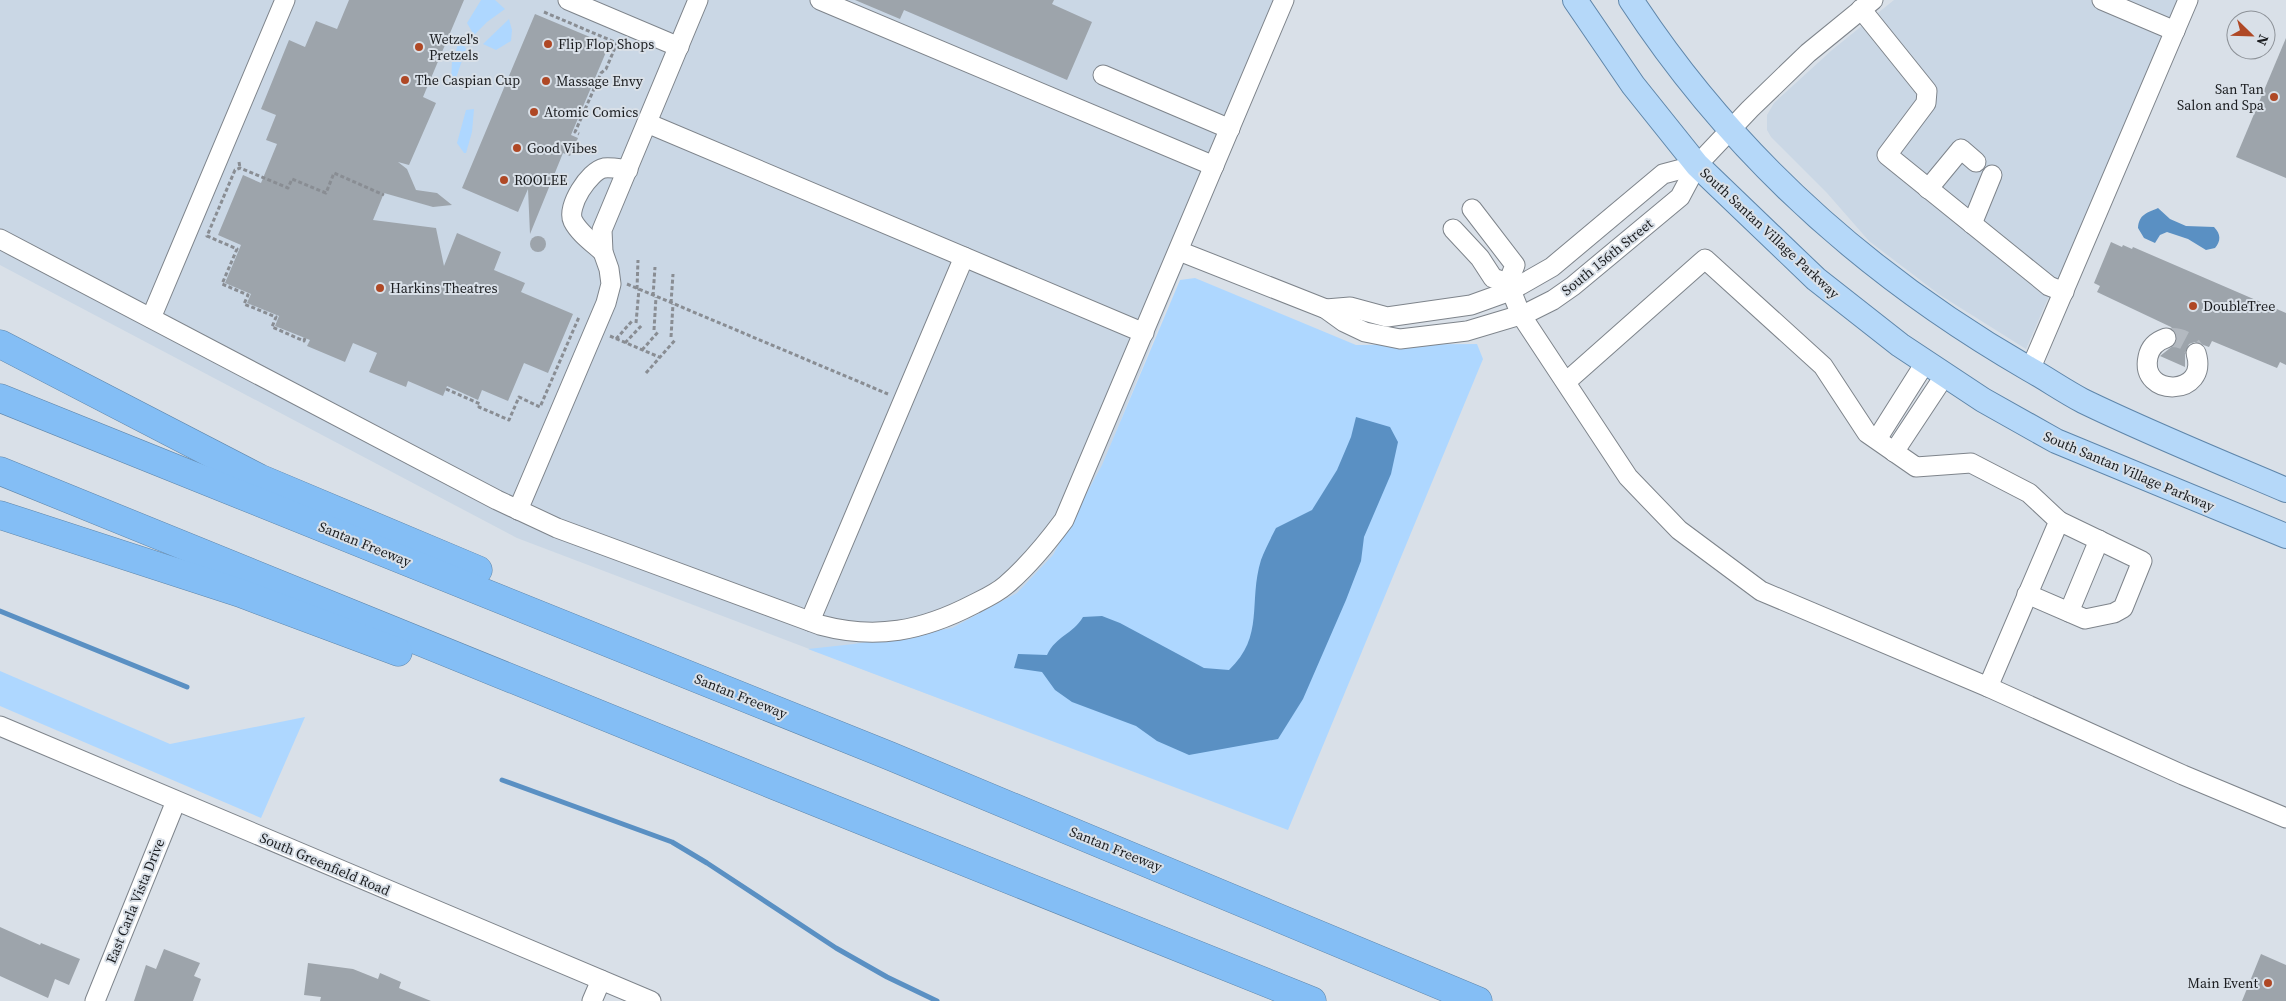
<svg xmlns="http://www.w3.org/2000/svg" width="2286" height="1001" font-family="'Source Serif 4',serif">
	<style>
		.built { fill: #cad7e5 }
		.green { fill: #aed7ff }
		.water { fill: #5a90c3 }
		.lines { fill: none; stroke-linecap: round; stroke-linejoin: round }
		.stream { stroke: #5a90c3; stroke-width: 5 }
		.building { fill: #9da4ab }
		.minor-tunnel { stroke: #b3b9c0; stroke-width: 19; stroke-dasharray: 19 9; stroke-linecap: butt }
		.minor-casing { stroke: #7e848b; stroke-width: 21 }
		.major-casing { stroke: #5f86aa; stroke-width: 26 }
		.highway-casing { stroke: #5f86aa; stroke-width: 29 }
		.path { stroke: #898d93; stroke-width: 3; stroke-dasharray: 4 2.5; stroke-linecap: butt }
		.minor { stroke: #fff; stroke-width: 19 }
		.major { stroke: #b5d8f9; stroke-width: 24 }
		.highway { stroke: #84bef5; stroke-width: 28 }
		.poi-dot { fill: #af4825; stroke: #d9e0e8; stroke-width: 2 }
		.labels { text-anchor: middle; stroke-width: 4; stroke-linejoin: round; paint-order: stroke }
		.poi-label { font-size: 14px; fill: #1b1d20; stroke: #d9e0e8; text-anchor: start }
		.street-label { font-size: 14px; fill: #1b1d20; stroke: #d9e0e8 }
	</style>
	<rect width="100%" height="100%" fill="#d9e0e8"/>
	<g class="built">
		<polygon points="0,0 1294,0 1195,237 999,721 517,538 0,265"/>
		<polygon points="1894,0 2198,0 2071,297 2052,289 2026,349 1940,295 1869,241 1827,193 1771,137 1767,130 1767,115 1774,103 1832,50"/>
	</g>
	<g class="green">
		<polygon points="481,0 495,0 505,9 487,22 474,35 467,23"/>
		<polygon points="509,19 512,30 511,41 496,50 483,44"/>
		<polygon points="460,39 466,49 456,78 451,81 452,61"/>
		<polygon points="474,109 472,132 466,153 464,153 457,143 466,110"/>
		<polygon points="1195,278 1356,345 1477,344 1483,359 1288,830 808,649 854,644 952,628 1017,593 1053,555 1102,465 1180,280"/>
		<polygon points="0,671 170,744 305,717 261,818 0,706"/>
	</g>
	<g class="water">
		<path d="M2158 208 2170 219 2186 226 2214 227C2221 234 2221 241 2215 248L2206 250 2188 239 2167 232 2160 235 2155 243 2144 238 2138 228C2139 214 2147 213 2158 208Z"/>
		<path d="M1356 417 1390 427 1398 442 1391 474 1364 537 1361 561 1346 600 1303 699 1278 739 1189 755 1157 741 1136 726 1072 702 1055 690 1042 672 1014 668 1018 654 1047 655C1057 635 1072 635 1083 617L1102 616 1120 623 1204 668 1229 670C1265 636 1248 602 1261 560 1265 549 1271 538 1276 528L1312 510 1337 470 1351 437Z"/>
	</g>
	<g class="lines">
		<g class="stream">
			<polyline points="0,611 187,687"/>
			<polyline points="502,780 672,842 707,863 836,948 887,977 937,1001"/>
		</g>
	</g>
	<g class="building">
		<polygon points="349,0 464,0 423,97 436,103 409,165 398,162 407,169 416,190 437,193 452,205 433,207 384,193 373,220 436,228 444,266 457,233 501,252 494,270 525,283 521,292 573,314 548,373 524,363 508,401 482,390 478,400 447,386 443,396 408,381 406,387 369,372 377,353 353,343 345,362 307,346 310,340 275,326 279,316 247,303 251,294 225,283 241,245 218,235 243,175 261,183 277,144 266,140 276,115 261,109 289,40 305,47 316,21 337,29"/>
		<polygon points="855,0 1054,0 1052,4 1092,22 1067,80 904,10 900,19"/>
		<polygon points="535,14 609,45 571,135 578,138 570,156 563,153 530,234 528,189 518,212 462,188"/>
		<polygon points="2286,38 2286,178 2236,157"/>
		<circle cx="538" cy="244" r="8"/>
		<polygon points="2111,242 2122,247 2123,245 2132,249 2133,247 2286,313 2286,365 2280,362 2277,368 2212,341 2209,347 2195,342 2189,344 2185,354 2185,367 2160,356 2174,345 2177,340 2176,334 2171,327 2097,292 2100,286 2094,283"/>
		<polygon points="0,927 40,945 41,943 80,959 69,985 55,979 48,998 0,976"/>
		<polygon points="164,949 200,963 194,976 201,979 193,1001 134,1001 146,965 156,969"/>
		<polygon points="2261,954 2286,965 2286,1001 2242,1001"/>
		<polygon points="308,963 353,969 378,979 380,973 401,982 399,988 431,1001 320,1001 321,997 304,995"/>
	</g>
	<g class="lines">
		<path class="minor-tunnel" d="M2166 338C2179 336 2190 340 2196 353"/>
		<g class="minor-casing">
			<g id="minor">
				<polyline points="568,0 679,47"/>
				<polyline points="820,0 1214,166"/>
				<polyline points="2102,0 2175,31"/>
				<polyline points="1861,9 1927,91 1926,103 1887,155 2049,286 2064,292"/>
				<polyline points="1103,75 1230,129"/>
				<polyline points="647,123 1144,333"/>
				<polyline points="1928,189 1961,149 1976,162"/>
				<polyline points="1472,209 1515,265 1508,283 1521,315 1628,477 1679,530 1761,591 1988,687 2059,521 2029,493 1971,463 1916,467 1867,433 1823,366 1705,259 1566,382"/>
				<polyline points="1972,224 1992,175"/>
				<polyline points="1453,229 1480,258 1493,278 1508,283"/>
				<path d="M0 239 497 500 557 528 820 625C876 640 922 631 974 604 984 599 997 593 1006 585 1028 566 1047 543 1064 520L1284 0"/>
				<polyline points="1179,251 1326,309 1344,322 1365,332 1400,339 1467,331 1527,313 1553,300 1573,286 1680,197 1697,165 1750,109 1808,53 1873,0"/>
				<path d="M603 252C593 243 579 233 573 221 566 207 589 171 604 168 611 167 620 169 628 170"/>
				<polyline points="1326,309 1350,307 1387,317 1471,305 1510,291 1552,267 1663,174 1697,165"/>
				<polyline points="151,318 285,0"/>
				<path d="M2166 338C2157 341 2150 347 2148 357 2139 398 2210 397 2196 353"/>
				<polyline points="2030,370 2188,0"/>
				<polyline points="1877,439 1925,363"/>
				<polyline points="1894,452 1945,375"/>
				<polyline points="518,510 606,303 611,284 609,269 603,252 602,230 698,0"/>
				<polyline points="2027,594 2085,619 2114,613 2123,608 2142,561 2059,521"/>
				<polyline points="2069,612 2099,540"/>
				<polyline points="810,621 964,257"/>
				<polyline points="1988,687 2183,775 2286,818"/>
				<polyline points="0,726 651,1001"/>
				<polyline points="95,1001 176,801"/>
				<polyline points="592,1001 601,980"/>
			</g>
		</g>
		<g class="major-casing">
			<g id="major">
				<polyline points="1575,0 1633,85 1697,165 1816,279 1900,345 1983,400 2056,441 2286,536"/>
				<path d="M1631 0C1733 156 1868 276 2029 369 2047 379 2064 391 2083 401 2149 433 2218 461 2286 490"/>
			</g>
		</g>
		<g class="highway-casing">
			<g id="highway">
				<polyline points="0,344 259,478 478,570"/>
				<polyline points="0,398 890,756 1478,1001"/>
				<polyline points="0,471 776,786 1312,1001"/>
				<polyline points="0,515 240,593 398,652"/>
			</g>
		</g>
		<g class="path">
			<polyline points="544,12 617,43 606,69 601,73 575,132 579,134"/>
			<polyline points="239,162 240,168"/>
			<polyline points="627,284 888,394"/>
			<polyline points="637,289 638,260"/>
			<polyline points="653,296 655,267"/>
			<polyline points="671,303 673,274"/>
			<polyline points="636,323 639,289"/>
			<polyline points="654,330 656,297"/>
			<polyline points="610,336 659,357"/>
			<polyline points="671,337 673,304"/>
			<polyline points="305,338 304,341 272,327 276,317 244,304 248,295 222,284 237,249 207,236 235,170 240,168 288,188 292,179 326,193 334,173 384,195"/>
			<polyline points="616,339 632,321"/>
			<polyline points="625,343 642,325"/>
			<polyline points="642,350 658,332"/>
			<polyline points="646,373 676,339"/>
			<polyline points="446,389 480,404 479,407 509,420 519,397 540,407 579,317"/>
		</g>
		<use href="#minor" class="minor"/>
		<use href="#major" class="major"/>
		<use href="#highway" class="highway"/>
	</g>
	<g class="poi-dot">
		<circle cx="548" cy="44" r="5"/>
		<circle cx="419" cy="47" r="5"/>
		<circle cx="405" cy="80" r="5"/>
		<circle cx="546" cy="81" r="5"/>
		<circle cx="2274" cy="97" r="5"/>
		<circle cx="534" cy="112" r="5"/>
		<circle cx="517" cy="148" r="5"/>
		<circle cx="504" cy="180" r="5"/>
		<circle cx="380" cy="288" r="5"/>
		<circle cx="2193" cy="306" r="5"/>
		<circle cx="2268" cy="983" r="5"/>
	</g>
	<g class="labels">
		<g class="poi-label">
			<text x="429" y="44">Wetzel's<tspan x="429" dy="16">Pretzels</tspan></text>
			<text x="558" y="49">Flip Flop Shops</text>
			<text x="415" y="85">The Caspian Cup</text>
			<text x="556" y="86">Massage Envy</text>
			<text x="2264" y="94" text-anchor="end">San Tan<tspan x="2264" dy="16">Salon and Spa</tspan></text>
			<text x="544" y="117">Atomic Comics</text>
			<text x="527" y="153">Good Vibes</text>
			<text x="514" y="185">ROOLEE</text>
			<text x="390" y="293">Harkins Theatres</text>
			<text x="2203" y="311">DoubleTree</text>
			<text x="2258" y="988" text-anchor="end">Main Event</text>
		</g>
		<g class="street-label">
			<text transform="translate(1770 233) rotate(43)" y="5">South Santan Village Parkway</text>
			<text transform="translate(1607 257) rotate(-39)" y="5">South 156th Street</text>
			<text transform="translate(2129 471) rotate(23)" y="5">South Santan Village Parkway</text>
			<text transform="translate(365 544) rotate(22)" y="5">Santan Freeway</text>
			<text transform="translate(741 696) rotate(22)" y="5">Santan Freeway</text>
			<text transform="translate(1116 849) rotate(22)" y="5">Santan Freeway</text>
			<text transform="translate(325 864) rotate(23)" y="5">South Greenfield Road</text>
			<text transform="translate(135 901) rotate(-68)" y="5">East Carla Vista Drive</text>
		</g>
	</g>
	<g transform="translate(2251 35) rotate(113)"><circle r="24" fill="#d9e0e8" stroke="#8d9298"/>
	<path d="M0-4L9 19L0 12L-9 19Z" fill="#af4825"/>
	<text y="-8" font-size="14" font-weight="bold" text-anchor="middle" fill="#1b1d20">N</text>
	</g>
</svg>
